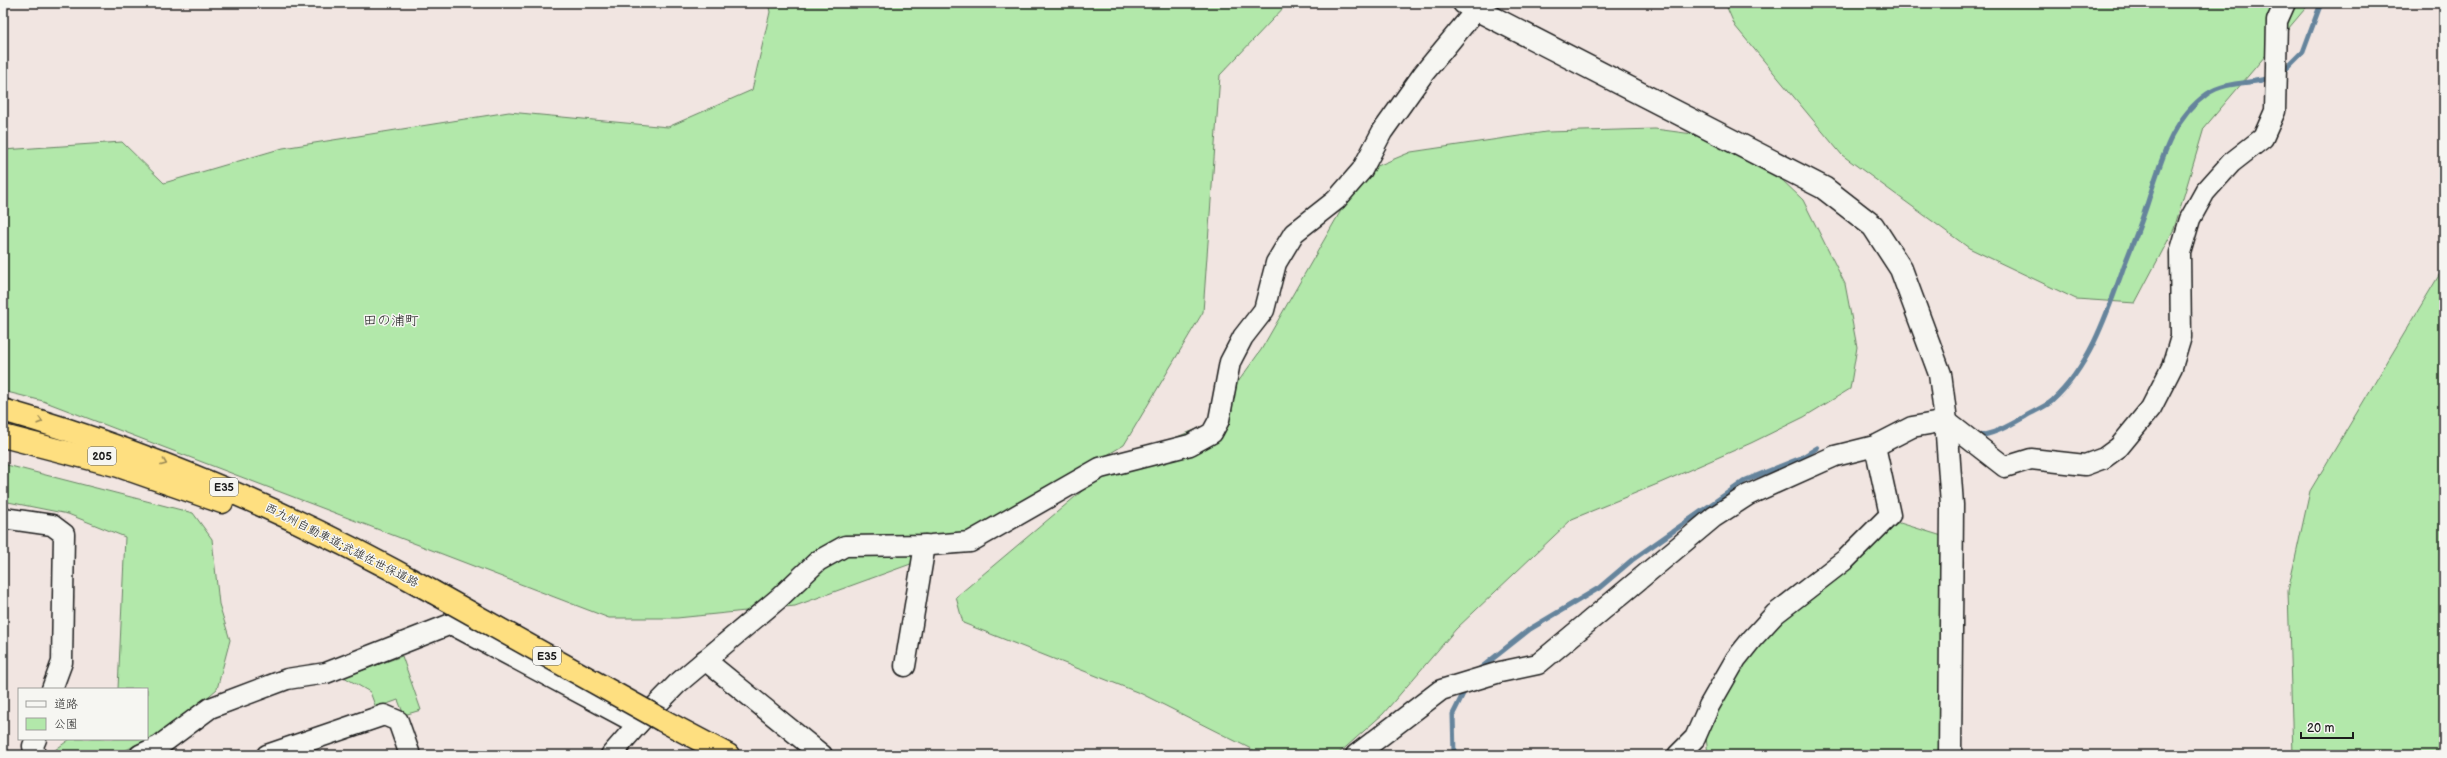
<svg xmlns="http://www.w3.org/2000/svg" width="2447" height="758" font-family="'Balsamiq Sans','Klee One',sans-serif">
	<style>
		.green { fill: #b2e8aa; stroke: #678263 }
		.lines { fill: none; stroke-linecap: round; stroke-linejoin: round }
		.stream { stroke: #65849c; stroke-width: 5 }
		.minor-casing { stroke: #1c1c1c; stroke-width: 23 }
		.tertiary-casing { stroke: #1c1c1c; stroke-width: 25 }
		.motorway-casing { stroke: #1c1c1c; stroke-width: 25 }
		.minor { stroke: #f6f6f2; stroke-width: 20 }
		.tertiary { stroke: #f6f6f2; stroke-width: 22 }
		.motorway { stroke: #fedf80; stroke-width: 22 }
		.motorway-bridge-casing { stroke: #1c1c1c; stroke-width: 25; stroke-linecap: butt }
		.motorway-bridge { stroke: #fedf80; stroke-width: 22 }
		.oneway { stroke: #988753 }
		.labels { text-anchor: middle; stroke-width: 3; stroke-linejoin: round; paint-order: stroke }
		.shield { fill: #f6f6f2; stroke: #5d5d5c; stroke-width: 1 }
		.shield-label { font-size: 11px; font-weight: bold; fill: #1c1c1c }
		.street-label { font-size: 12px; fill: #1c1c1c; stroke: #f6f6f2 }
		.quarter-label { font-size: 14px; fill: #1c1c1c; stroke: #f6f6f2 }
	</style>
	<rect width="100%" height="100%" fill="#f1e5e1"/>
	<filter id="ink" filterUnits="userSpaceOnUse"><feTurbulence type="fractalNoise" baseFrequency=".025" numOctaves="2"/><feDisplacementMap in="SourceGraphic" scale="8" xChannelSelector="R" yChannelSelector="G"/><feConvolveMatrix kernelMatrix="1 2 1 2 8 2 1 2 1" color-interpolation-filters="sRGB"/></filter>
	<g filter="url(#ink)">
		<g class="green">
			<polygon points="768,3 1288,3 1220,75 1203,312 1124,445 941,553 795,606 677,618 609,618 43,401 3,391 3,150 122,142 164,183 283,148 509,112 668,127 752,90 770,12"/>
			<polygon points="1725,3 2310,3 2204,128 2174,229 2135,303 2076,299 1969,248 1842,155 1735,26"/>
			<polygon points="1655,129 1708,136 1752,151 1803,200 1845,284 1857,347 1850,389 1804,417 1751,443 1660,483 1572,519 1456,629 1383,714 1337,755 1263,755 1142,694 963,623 956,597 1119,460 1207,425 1261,350 1363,172 1411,152 1546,132"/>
			<polygon points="2444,267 2444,755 2293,755 2288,591 2310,491"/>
			<polygon points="3,464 193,513 212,539 219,604 230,640 217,689 174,726 116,755 64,755 55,750 70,739 147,739 147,689 118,689 125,537 68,514 3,501"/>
			<polygon points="1900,523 1942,536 1960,755 1708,755 1706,737 1741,657 1874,535"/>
			<polygon points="402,656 421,710 404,715 398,700 376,708 370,692 344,677"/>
		</g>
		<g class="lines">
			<g class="stream">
				<polyline points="2280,75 2303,52 2321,3"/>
				<path d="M1975 436C1994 435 2010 425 2026 416 2034 411 2045 407 2052 401 2090 366 2107 314 2124 266 2133 243 2143 219 2150 195 2162 158 2173 118 2207 94 2226 81 2250 84 2271 78"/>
				<polyline points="1477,671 1530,629 1599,588 1632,560 1746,480 1801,458 1817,448"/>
				<polyline points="1454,755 1453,714 1466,688"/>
			</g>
			<g class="minor-casing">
				<g id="minor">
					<polyline points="3,518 52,525 64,534 62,662 52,689"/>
					<polyline points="705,660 822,755"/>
					<polyline points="905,666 925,545"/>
					<polyline points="35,755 33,746 36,739"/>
					<polyline points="140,755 159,746 210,708 287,679 326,673 451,624 638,724"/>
					<polyline points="267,755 384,715 398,721 410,755"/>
					<polyline points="611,755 638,724 677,684 778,599 818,561 845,546 931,545 970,542 1100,468 1190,445 1212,433 1219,420 1230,362 1243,337 1264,310 1276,263 1294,233 1336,200 1362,170 1382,132 1424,73 1476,10"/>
					<polyline points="1356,755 1441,690 1500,672 1538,664 1714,517 1748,495 1835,456 1875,446 1912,427 1946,421 2005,467 2031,459 2085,465 2104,458 2119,447 2151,408 2172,367 2181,337 2180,253 2190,219 2205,192 2231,163 2263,138 2275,111 2277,21 2285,3"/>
					<polyline points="1678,755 1695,738 1709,706 1736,659 1752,639 1775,614 1846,559 1890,515 1875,446"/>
				</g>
			</g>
			<g class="tertiary-casing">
				<polyline id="tertiary" points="1464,3 1824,188 1873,226 1901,269 1940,374 1946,421 1952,505 1950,755"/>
			</g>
			<g class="motorway-casing">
				<g id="motorway">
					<path d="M3 410C156 454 295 514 433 592"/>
					<polyline points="3,436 119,466 222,502"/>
					<polyline points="662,720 728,755"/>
				</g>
			</g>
			<use href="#minor" class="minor"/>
			<use href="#tertiary" class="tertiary"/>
			<use href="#motorway" class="motorway"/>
			<g class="motorway-bridge-casing">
				<polyline id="motorway-bridge" points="433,592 662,720"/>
			</g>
			<use href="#motorway-bridge" class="motorway-bridge"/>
		</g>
		<defs><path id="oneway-chevron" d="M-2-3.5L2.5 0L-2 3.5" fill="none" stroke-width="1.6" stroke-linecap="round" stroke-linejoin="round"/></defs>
		<g class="oneway">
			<use href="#oneway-chevron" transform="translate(40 421) rotate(16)"/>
			<use href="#oneway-chevron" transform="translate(164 463) rotate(21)"/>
		</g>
	</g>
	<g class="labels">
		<g class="shield">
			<rect x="88" y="447" width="28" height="18" rx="3"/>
			<rect x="210" y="478" width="28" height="18" rx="3"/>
			<rect x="533" y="647" width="28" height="18" rx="3"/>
		</g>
		<g class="shield-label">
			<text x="102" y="460">205</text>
			<text x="224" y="491">E35</text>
			<text x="547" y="660">E35</text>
		</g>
		<g class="street-label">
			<text transform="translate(342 545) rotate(27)" y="4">西九州自動車道;武雄佐世保道路</text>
		</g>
		<g class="quarter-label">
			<text x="391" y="325">田の浦町</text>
		</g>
	</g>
	<rect width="2447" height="758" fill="none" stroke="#f6f6f2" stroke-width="16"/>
	<rect x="8" y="8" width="2431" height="742" fill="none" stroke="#1c1c1c" stroke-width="1.5" filter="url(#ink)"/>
	<rect x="18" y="688" width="130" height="52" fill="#f6f6f2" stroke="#9f9f9c"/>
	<rect x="26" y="701" width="20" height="6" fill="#f6f6f2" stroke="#9f9f9c"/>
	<text x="54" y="708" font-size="12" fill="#1c1c1c">道路</text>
	<rect x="26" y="718" width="20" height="12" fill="#b2e8aa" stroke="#9f9f9c"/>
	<text x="54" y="728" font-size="12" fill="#1c1c1c">公園</text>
	<path d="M2301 732v6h52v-6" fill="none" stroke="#1c1c1c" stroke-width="2"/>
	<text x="2307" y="732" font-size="12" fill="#1c1c1c" stroke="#f6f6f2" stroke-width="3" paint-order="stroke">20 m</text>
</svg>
